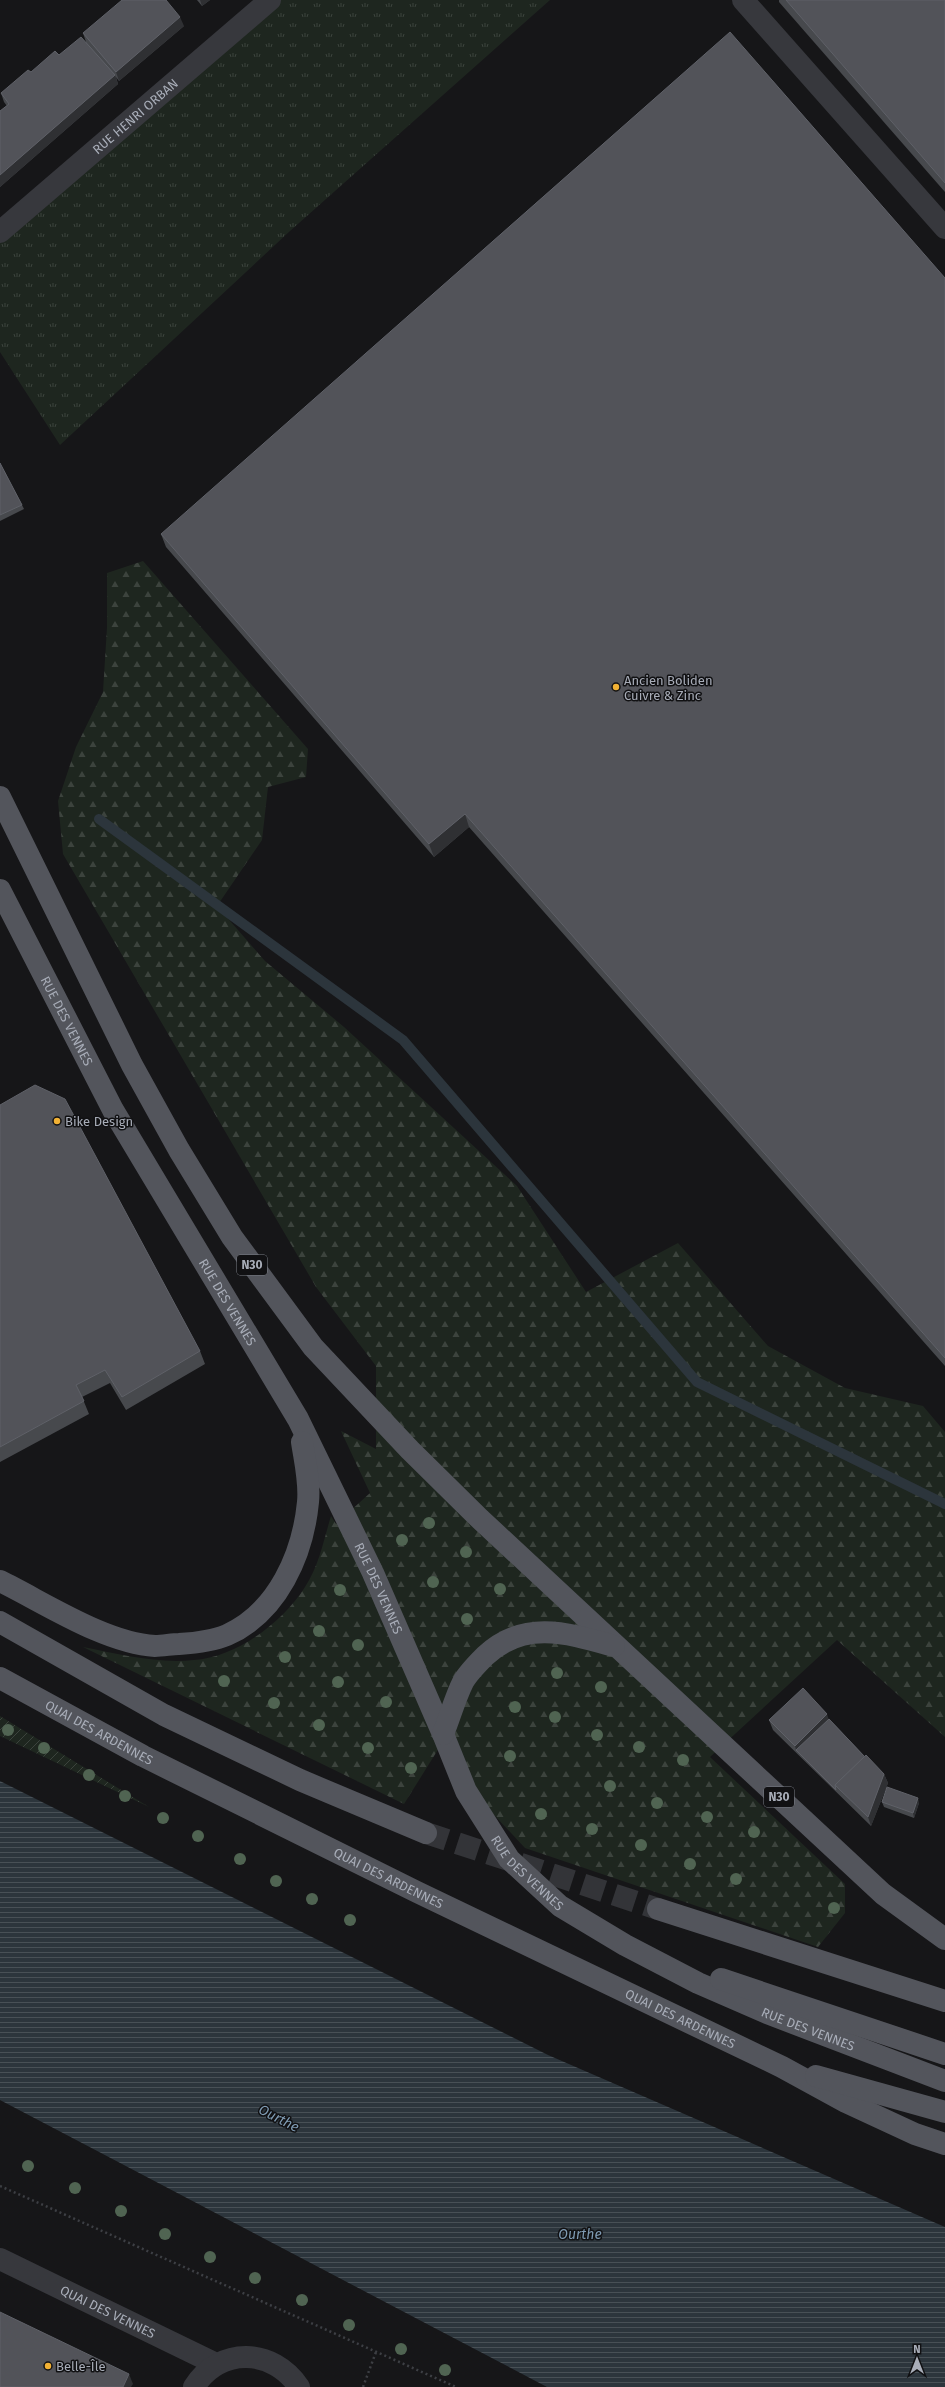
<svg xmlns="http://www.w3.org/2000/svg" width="945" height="2387" font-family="'Fira Sans',sans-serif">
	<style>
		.grass { fill: url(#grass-tufts) }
		.forest { fill: url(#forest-firs) }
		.garden { fill: url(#garden-furrows) }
		.water { fill: url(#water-rules) }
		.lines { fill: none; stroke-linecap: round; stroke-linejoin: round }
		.stream { stroke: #2c353c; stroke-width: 10 }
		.major-tunnel { stroke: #333438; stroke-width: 22; stroke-dasharray: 22 11; stroke-linecap: butt }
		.path { stroke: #3d3f44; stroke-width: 2.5; stroke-dasharray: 2 3; stroke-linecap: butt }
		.minor { stroke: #37383d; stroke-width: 22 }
		.major { stroke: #53555c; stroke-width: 22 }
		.tree { fill: #506452 }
		.wall { fill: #47494d }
		.shaded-wall { fill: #2f3033 }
		.building { fill: #525359; stroke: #5f6168 }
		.poi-dot { fill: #f2b134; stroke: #111113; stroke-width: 1.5 }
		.labels { text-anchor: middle; stroke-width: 3; stroke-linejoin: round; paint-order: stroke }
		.shield { fill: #111113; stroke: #7b7e86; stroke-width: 1 }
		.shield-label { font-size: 12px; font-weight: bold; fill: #a8adb8 }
		.street-label { font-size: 13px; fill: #a8adb8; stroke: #111113 }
		.poi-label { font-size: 13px; fill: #a8adb8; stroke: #111113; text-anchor: start }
		.water-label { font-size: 14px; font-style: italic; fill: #7f9bb3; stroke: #111113 }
	</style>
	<defs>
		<pattern id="grass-tufts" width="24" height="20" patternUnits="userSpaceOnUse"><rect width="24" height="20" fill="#1e261f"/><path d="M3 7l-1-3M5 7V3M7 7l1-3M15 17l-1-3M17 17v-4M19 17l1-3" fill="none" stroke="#3c433d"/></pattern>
		<pattern id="forest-firs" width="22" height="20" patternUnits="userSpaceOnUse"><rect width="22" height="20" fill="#1e261f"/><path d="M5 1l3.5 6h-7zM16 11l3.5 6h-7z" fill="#3c433d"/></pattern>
		<pattern id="garden-furrows" width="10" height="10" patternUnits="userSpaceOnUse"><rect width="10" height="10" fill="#1e261f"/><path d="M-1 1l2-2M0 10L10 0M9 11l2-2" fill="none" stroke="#3c433d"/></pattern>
		<pattern id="water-rules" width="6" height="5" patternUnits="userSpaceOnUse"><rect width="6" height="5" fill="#2c353c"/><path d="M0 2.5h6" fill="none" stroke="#485056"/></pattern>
	</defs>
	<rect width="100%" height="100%" fill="#161618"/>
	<polygon class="grass" points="275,0 550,0 290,231 60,445 0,352 0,236"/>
	<path class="forest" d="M143 561 308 749 306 777 268 787 262 840 217 906 265 961 344 1027 517 1186 586 1292 678 1243 768 1346 845 1388 923 1406 945 1432V1737L837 1640 710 1757 845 1884V1913L818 1947 525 1848 483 1803 449 1732 404 1804 83 1647C119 1654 157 1664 194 1660 237 1657 283 1622 305 1587 319 1566 324 1539 331 1516L336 1524 370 1493 341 1431 376 1449V1366L316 1287 63 854 58 801 76 747 103 692 107 628V573Z"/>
	<polygon class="garden" points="0,1716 149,1807 0,1736"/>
	<polygon class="water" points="0,1781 548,2055 945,2227 945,2387 547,2387 0,2100"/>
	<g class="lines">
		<polyline class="stream" points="99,819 403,1040 697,1382 945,1504"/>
		<polyline class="major-tunnel" points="426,1833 658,1909"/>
		<g class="path">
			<polyline points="0,2186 456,2387"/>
			<polyline points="363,2387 376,2352"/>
		</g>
		<g class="minor">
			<polyline points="743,0 945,228"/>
			<path id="s1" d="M0 232 270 0"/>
			<path id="s2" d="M0 2259 216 2364"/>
			<path d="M194 2387C220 2346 273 2348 299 2387"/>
		</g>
		<g class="major">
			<polyline points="0,797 132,1065 179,1150 232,1237 313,1347 410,1450 480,1519 883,1894 945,1939"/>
			<path id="s3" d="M0 890 113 1110 298 1419 373 1573 443 1734 466 1791 509 1859 560 1906 625 1945 698 1983 767 2013 945 2081"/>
			<path d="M0 1581C45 1603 105 1643 155 1646 163 1646 172 1644 179 1644 194 1643 213 1641 227 1635 278 1612 303 1554 308 1502 310 1482 305 1462 302 1442"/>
			<polyline points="0,1622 164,1715 300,1780 426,1833"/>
			<path id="s4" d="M0 1678 143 1756 417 1892 782 2067 846 2102 915 2134 945 2144"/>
			<path d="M443 1734C450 1717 455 1698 463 1682 468 1673 477 1664 485 1656 524 1619 568 1633 614 1646"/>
			<polyline points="658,1909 945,2001"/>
			<polyline points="721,1979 945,2054"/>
			<polyline points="816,2076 945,2112"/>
		</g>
	</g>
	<g class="tree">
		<circle cx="429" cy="1523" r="6"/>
		<circle cx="402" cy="1540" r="6"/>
		<circle cx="466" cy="1552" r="6"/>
		<circle cx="433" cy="1582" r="6"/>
		<circle cx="500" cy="1589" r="6"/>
		<circle cx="340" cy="1590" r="6"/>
		<circle cx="467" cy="1619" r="6"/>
		<circle cx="319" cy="1631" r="6"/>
		<circle cx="358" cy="1645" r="6"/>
		<circle cx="285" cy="1657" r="6"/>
		<circle cx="557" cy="1673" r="6"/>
		<circle cx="224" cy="1681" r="6"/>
		<circle cx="338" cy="1682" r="6"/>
		<circle cx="601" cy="1687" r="6"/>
		<circle cx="386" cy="1702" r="6"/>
		<circle cx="274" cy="1703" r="6"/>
		<circle cx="515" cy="1707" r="6"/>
		<circle cx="555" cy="1717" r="6"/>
		<circle cx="319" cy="1725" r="6"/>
		<circle cx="8" cy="1730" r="6"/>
		<circle cx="597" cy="1735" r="6"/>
		<circle cx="639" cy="1747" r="6"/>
		<circle cx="44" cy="1748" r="6"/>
		<circle cx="368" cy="1748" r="6"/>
		<circle cx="510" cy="1756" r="6"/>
		<circle cx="683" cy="1760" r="6"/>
		<circle cx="411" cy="1768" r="6"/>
		<circle cx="89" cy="1775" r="6"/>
		<circle cx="610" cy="1786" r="6"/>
		<circle cx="125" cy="1796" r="6"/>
		<circle cx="657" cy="1803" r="6"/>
		<circle cx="541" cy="1814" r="6"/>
		<circle cx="707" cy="1817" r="6"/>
		<circle cx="163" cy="1818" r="6"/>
		<circle cx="592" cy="1829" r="6"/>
		<circle cx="754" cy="1832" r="6"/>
		<circle cx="198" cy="1836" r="6"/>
		<circle cx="641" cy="1845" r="6"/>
		<circle cx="240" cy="1859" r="6"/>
		<circle cx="690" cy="1864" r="6"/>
		<circle cx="736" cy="1879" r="6"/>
		<circle cx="276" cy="1881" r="6"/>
		<circle cx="312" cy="1899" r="6"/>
		<circle cx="834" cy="1908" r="6"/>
		<circle cx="350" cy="1920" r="6"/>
		<circle cx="28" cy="2166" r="6"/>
		<circle cx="75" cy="2188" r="6"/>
		<circle cx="121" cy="2211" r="6"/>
		<circle cx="165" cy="2234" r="6"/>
		<circle cx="210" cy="2257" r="6"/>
		<circle cx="255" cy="2278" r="6"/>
		<circle cx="302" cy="2300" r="6"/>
		<circle cx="349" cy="2325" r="6"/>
		<circle cx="401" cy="2349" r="6"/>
		<circle cx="445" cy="2370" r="6"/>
	</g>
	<g class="wall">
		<polygon points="197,0 210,0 202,6"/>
		<polygon points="779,0 945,0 945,192 779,2"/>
		<polygon points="184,26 119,81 116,77 118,84 0,187 0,111 7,106 4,102 1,93 31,72 59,55 86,42 83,33"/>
		<polygon points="945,278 945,1366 469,827 434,857 166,547 161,534"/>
		<polygon points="0,463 22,505 24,509 0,521"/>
		<polygon points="0,1105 200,1351 205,1364 126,1410 110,1383 82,1397 89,1414 0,1462"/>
		<polygon points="829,1719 865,1757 884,1774 888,1783 871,1826 773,1730 769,1720"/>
		<polygon points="882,1802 919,1803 914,1818 884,1807"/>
	</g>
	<g class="shaded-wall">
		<polygon points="200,0 210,0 202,6"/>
		<polygon points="180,17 184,26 119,81 116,72"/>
		<polygon points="115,75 118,84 0,187 0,175"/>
		<polygon points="465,814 469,827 434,857 429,844"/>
		<polygon points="827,1714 830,1723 796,1750 795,1746"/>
		<polygon points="884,1774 888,1783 871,1826 868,1817"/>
		<polygon points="918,1798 919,1803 914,1818 913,1813"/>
		<polygon points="129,2374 133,2384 131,2387 123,2387"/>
	</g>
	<g class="building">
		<polygon points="122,0 166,0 180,17 116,72 83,33"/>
		<polygon points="786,0 945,0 945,183"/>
		<polygon points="730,32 945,278 945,1358 465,814 429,844 161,534"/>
		<polygon points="81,37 115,75 0,175 0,111 9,104 1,93 28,70 31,72 55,51 59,55"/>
		<polygon points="0,463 22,505 0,515"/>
		<polygon points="35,1085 65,1099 200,1351 122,1397 105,1370 76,1385 84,1401 0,1447 0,1105"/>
		<polygon points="803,1688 827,1714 795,1746 769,1720"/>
		<polygon points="829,1719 865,1757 835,1785 836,1790 796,1750"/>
		<polygon points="866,1755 884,1774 868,1817 835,1785"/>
		<polygon points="887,1787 918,1798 913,1813 882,1802"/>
		<polygon points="0,2312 129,2374 123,2387 0,2387"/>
	</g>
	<g class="poi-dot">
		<circle cx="616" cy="687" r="4"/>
		<circle cx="57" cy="1121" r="4"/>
		<circle cx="48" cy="2366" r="4"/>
	</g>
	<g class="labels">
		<g class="shield">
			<rect x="237" y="1255" width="30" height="20" rx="3"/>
			<rect x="764" y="1787" width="30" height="20" rx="3"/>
		</g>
		<g class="shield-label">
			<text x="252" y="1269">N30</text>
			<text x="779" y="1801">N30</text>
		</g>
		<g class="street-label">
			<text dy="5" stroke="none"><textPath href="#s1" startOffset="178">RUE HENRI ORBAN</textPath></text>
			<text dy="5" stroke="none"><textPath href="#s3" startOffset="147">RUE DES VENNES</textPath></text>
			<text dy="5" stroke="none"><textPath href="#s3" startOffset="471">RUE DES VENNES</textPath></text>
			<text dy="5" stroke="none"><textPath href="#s3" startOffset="795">RUE DES VENNES</textPath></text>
			<text dy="5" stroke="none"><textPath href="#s4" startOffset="113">QUAI DES ARDENNES</textPath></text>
			<text dy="5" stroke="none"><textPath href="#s3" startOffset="1119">RUE DES VENNES</textPath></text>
			<text dy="5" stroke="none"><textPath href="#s4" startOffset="437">QUAI DES ARDENNES</textPath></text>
			<text dy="5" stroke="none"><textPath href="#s4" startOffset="761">QUAI DES ARDENNES</textPath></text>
			<text dy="5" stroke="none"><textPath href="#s3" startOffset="1443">RUE DES VENNES</textPath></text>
			<text dy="5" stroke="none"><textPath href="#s2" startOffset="120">QUAI DES VENNES</textPath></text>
		</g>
		<g class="poi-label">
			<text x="624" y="685">Ancien Boliden<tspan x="624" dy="15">Cuivre &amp; Zinc</tspan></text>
			<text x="65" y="1126">Bike Design</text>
			<text x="56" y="2371">Belle-Île</text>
		</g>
		<g class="water-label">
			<text transform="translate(279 2118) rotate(27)" y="5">Ourthe</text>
			<text x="580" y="2239">Ourthe</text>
		</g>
	</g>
	<g transform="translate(917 2359)" stroke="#111113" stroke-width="3" paint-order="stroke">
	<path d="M0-3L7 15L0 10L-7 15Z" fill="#a8adb8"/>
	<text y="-6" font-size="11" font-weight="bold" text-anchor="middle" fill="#a8adb8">N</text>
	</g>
</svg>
